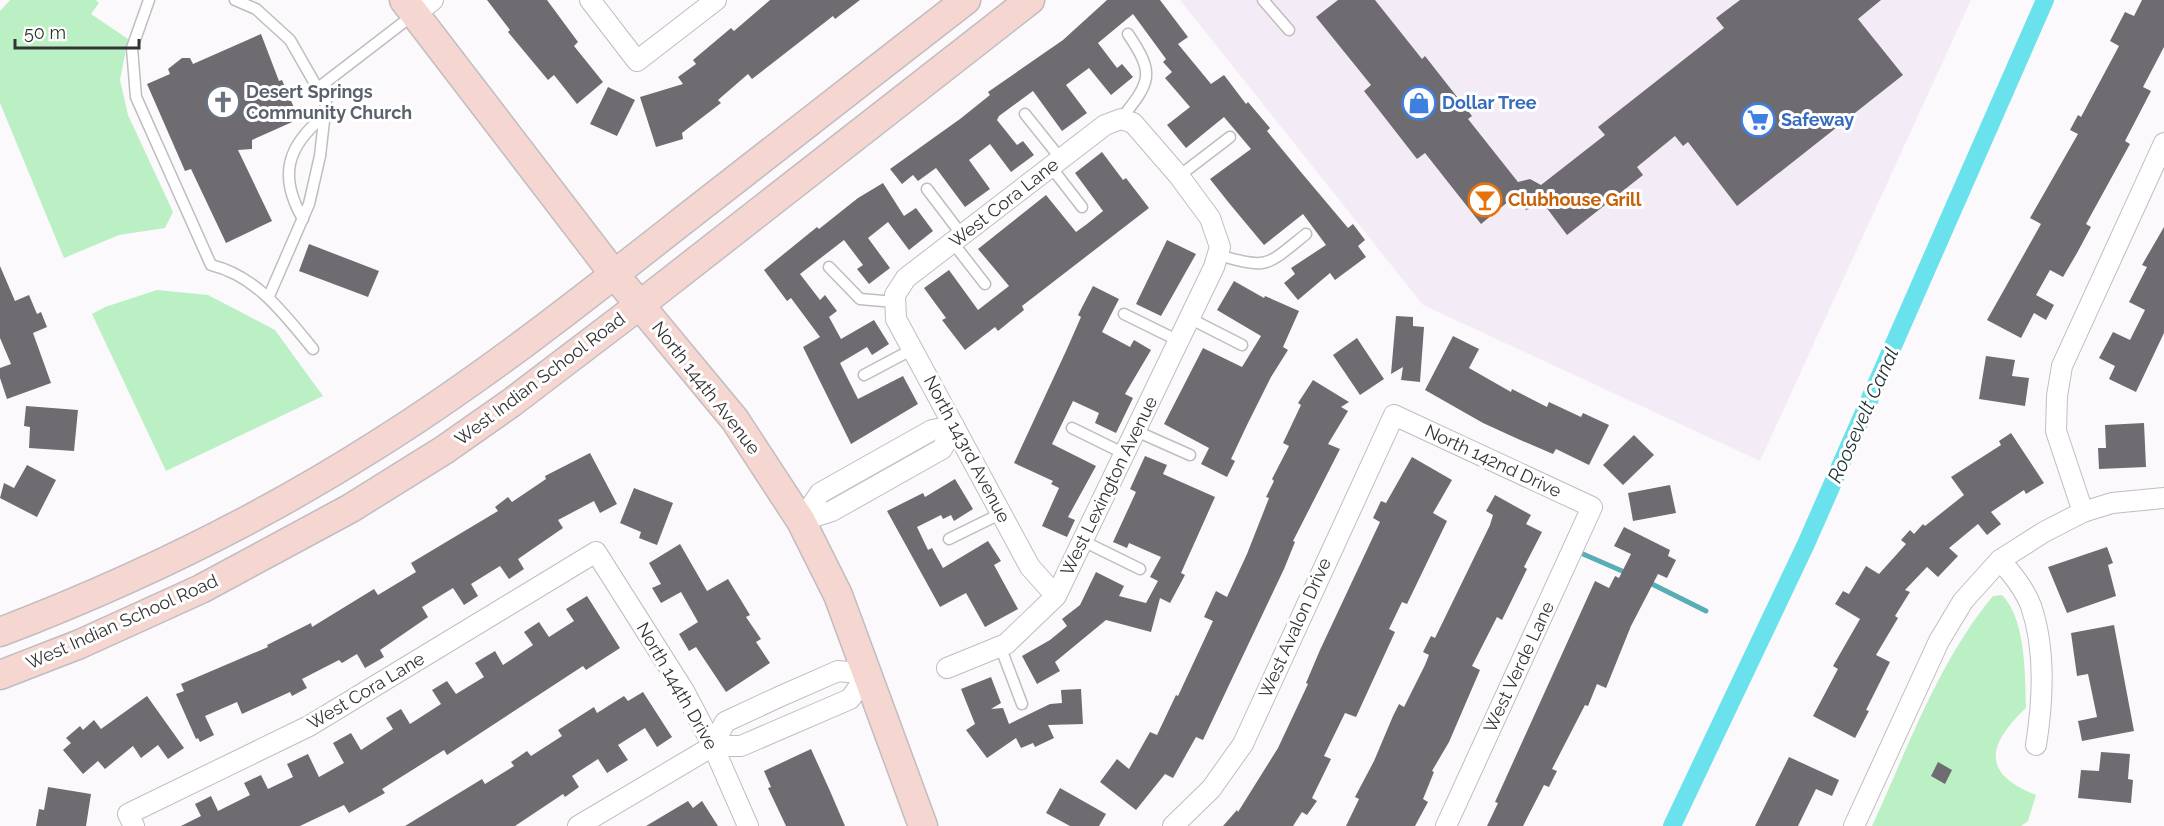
<svg xmlns="http://www.w3.org/2000/svg" width="2164" height="826" font-family="Raleway,sans-serif">
	<style>
		.built { fill: #f3ebf5 }
		.green { fill: #baf0c3 }
		.lines { fill: none; stroke-linecap: round; stroke-linejoin: round }
		.stream { stroke: #59aeb6; stroke-width: 5 }
		.canal { stroke: #69e2ed; stroke-width: 18 }
		.building { fill: #6e6c70 }
		.lane-casing { stroke: #c0bdc0; stroke-width: 13 }
		.street-casing { stroke: #c0bdc0; stroke-width: 22 }
		.secondary-casing { stroke: #c0bdc0; stroke-width: 31 }
		.lane { stroke: #fff; stroke-width: 10 }
		.street { stroke: #fff; stroke-width: 20 }
		.secondary { stroke: #f5d6d0; stroke-width: 28 }
		.labels { text-anchor: middle; stroke-width: 6; stroke-linejoin: round; paint-order: stroke }
		.worship-label { font-size: 18px; font-weight: bold; fill: #5b616d; stroke: #fff; text-anchor: start }
		.shop-label { font-size: 18px; font-weight: bold; fill: #366cbe; stroke: #fff; text-anchor: start }
		.food-label { font-size: 18px; font-weight: bold; fill: #c56008; stroke: #fff; text-anchor: start }
		.street-label { font-size: 18px; fill: #343334; stroke: #fff }
		.water-label { font-size: 20px; font-style: italic; fill: #1d3234; stroke: #fff }
	</style>
	<rect width="100%" height="100%" fill="#fcf9fc"/>
	<polygon class="built" points="1180,0 1971,0 1760,461 1423,305"/>
	<g class="green">
		<polygon points="10,0 96,0 99,3 91,14 128,39 120,80 128,115 173,212 165,228 119,235 64,258 0,103 0,11"/>
		<polygon points="157,290 208,295 275,330 323,396 166,471 92,314 105,307"/>
		<path d="M2002 595C2026 619 2025 675 2026 708 1988 744 1980 773 2036 795L2028 821 2021 826H1872C1908 748 1938 662 1993 596Z"/>
	</g>
	<g class="lines">
		<g class="stream">
			<polyline points="1583,554 1629,574"/>
			<polyline points="1648,582 1706,611"/>
		</g>
		<polyline class="canal" points="1672,826 1806,544 2045,0"/>
	</g>
	<g class="building">
		<polygon points="487,0 547,0 578,42 574,46 603,82 577,104 554,75 548,80 508,32 510,30"/>
		<polygon points="770,0 860,0 835,19 833,16 752,79 748,74 718,100 721,103 682,133 683,139 656,147 640,97 683,84 678,77 696,64 693,60 731,28 734,31"/>
		<polygon points="1107,0 1160,0 1188,37 1178,44 1211,84 1224,75 1246,104 1248,102 1270,128 1267,131 1300,171 1348,228 1353,224 1365,240 1358,246 1366,257 1335,280 1330,273 1298,300 1284,283 1295,274 1291,268 1326,245 1303,214 1264,245 1229,203 1210,179 1251,149 1224,117 1186,148 1167,125 1190,107 1165,78 1172,72 1163,62 1166,59 1133,14 1098,43 1117,68 1122,64 1133,77 1111,95 1089,68 1066,85 1087,113 1062,131 1033,91 999,116 997,120 1017,145 1023,141 1034,155 1011,172 990,144 969,160 990,189 965,207 936,168 918,181 913,175 902,184 890,169 960,119 990,95 988,92 1063,40"/>
		<polygon points="1338,0 1375,0 1422,59 1425,56 1472,116 1468,119 1518,182 1530,179 1541,185 1605,135 1598,127 1724,28 1716,18 1740,0 1881,0 1858,19 1903,75 1737,206 1688,142 1683,146 1675,136 1637,167 1643,175 1567,235 1543,203 1526,210 1515,196 1481,224 1425,153 1417,159 1364,91 1371,85 1316,17"/>
		<polygon points="2142,0 2164,0 2164,47 2143,87 2151,91 2125,141 2130,144 2086,224 2091,227 2077,253 2063,277 2050,270 2036,295 2054,305 2046,320 2034,313 2021,338 1987,320 2041,224 2030,218 2078,134 2070,130 2078,115 2081,117 2119,46 2110,41 2125,12 2134,16"/>
		<polygon points="261,34 279,81 282,80 299,119 252,140 252,149 238,150 272,221 226,243 191,169 185,171 147,84 170,74 168,69 182,58 190,58 193,64"/>
		<polygon points="608,87 635,100 617,136 590,124"/>
		<polygon points="1102,152 1123,180 1126,178 1149,208 1022,306 1024,310 998,331 995,327 965,350 942,320 946,318 924,288 949,270 978,310 1009,286 978,249 1046,195 1076,232 1087,224 1103,211 1075,173"/>
		<polygon points="883,183 904,216 916,208 933,231 909,250 888,222 868,238 890,268 869,284 857,269 863,265 844,240 800,274 820,300 825,295 837,311 829,317 841,339 874,320 889,344 872,355 867,347 840,363 858,399 903,376 918,404 851,444 803,347 820,337 791,298 787,301 764,270 817,227 819,229 858,198"/>
		<polygon points="2164,227 2164,333 2136,392 2109,379 2115,366 2099,358 2113,332 2130,340 2145,310 2129,302 2147,267 2142,265"/>
		<polygon points="1167,240 1196,254 1161,316 1136,304"/>
		<polygon points="309,244 379,271 368,297 299,271"/>
		<polygon points="0,266 15,301 29,295 37,314 41,312 47,327 33,333 51,383 7,399 0,378 0,368 11,364 0,338"/>
		<polygon points="1234,281 1264,298 1265,296 1299,311 1283,347 1288,350 1271,377 1247,425 1231,459 1235,461 1227,477 1201,464 1209,448 1164,424 1203,348 1242,367 1261,336 1217,310"/>
		<polygon points="1093,286 1119,299 1102,332 1130,347 1134,340 1151,350 1125,394 1133,398 1116,433 1095,423 1099,413 1073,401 1052,444 1096,466 1068,517 1075,520 1067,537 1042,526 1059,488 1051,484 1053,481 1014,463 1066,351 1081,317 1078,315"/>
		<polygon points="1396,316 1413,317 1413,326 1424,327 1420,382 1401,380 1403,367 1391,374"/>
		<polygon points="1453,336 1479,349 1469,368 1511,392 1512,389 1547,407 1549,402 1581,417 1583,413 1609,425 1589,465 1556,449 1553,454 1518,439 1483,423 1425,390"/>
		<polygon points="1357,338 1384,379 1360,395 1333,355"/>
		<polygon points="1986,356 2015,360 2012,376 2029,378 2025,406 1979,399"/>
		<polygon points="1313,380 1349,402 1341,407 1348,411 1328,444 1340,449 1293,541 1295,542 1284,569 1203,740 1196,737 1173,778 1165,774 1136,810 1100,782 1117,759 1129,769 1150,732 1157,735 1176,695 1178,696 1213,621 1204,617 1216,591 1227,597 1247,554 1269,498 1266,497 1274,481 1272,479 1289,446 1283,443 1301,405 1298,403"/>
		<polygon points="26,406 78,410 74,451 29,448 30,427 24,426"/>
		<polygon points="2144,423 2146,467 2099,469 2098,448 2106,448 2105,425"/>
		<polygon points="2011,433 2044,483 2026,494 2024,490 1991,512 2001,524 1987,535 1978,524 1949,548 1958,556 1938,577 1927,567 1905,590 1910,592 1895,616 1898,618 1876,655 1890,662 1866,710 1869,711 1855,738 1813,716 1838,669 1833,666 1860,619 1835,604 1843,591 1849,594 1866,566 1879,574 1906,544 1901,540 1910,530 1914,534 1923,524 1925,526 1964,495 1951,477 2001,445 1999,441"/>
		<polygon points="1634,435 1654,455 1623,485 1603,465"/>
		<polygon points="590,453 617,504 600,513 594,501 558,520 563,528 518,559 524,569 509,579 500,566 471,584 478,596 464,605 453,588 422,607 428,617 380,650 384,657 365,668 357,654 342,663 339,660 302,679 307,688 292,696 290,692 242,714 237,702 205,716 214,735 200,742 198,738 196,739 176,694 184,691 181,684 268,647 267,645 311,623 312,627 374,589 378,595 416,572 411,563 498,511 495,507 508,497 512,502 546,479 545,476"/>
		<polygon points="1145,456 1167,465 1163,474 1215,497 1181,573 1185,575 1170,603 1160,598 1151,632 1106,620 1055,662 1060,671 1037,684 1022,656 1050,640 1067,626 1062,619 1080,605 1096,572 1124,586 1119,596 1146,603 1158,581 1150,577 1161,557 1129,543 1127,548 1113,542 1136,492 1130,489"/>
		<polygon points="1412,457 1452,480 1433,513 1447,521 1407,604 1402,602 1389,629 1395,632 1356,717 1345,713 1324,756 1331,759 1312,798 1317,801 1307,815 1302,812 1293,826 1223,826 1237,810 1238,812 1278,748 1308,684 1306,683 1320,650 1380,522 1373,518 1381,501 1386,503"/>
		<polygon points="27,465 56,480 37,517 0,498 4,483 14,488"/>
		<polygon points="955,479 973,509 954,521 951,515 943,519 941,515 917,527 928,550 932,548 943,568 988,541 1001,561 994,565 1018,609 985,627 966,593 940,607 887,511 923,493 925,497"/>
		<polygon points="1670,485 1676,513 1633,521 1628,493"/>
		<polygon points="634,488 673,503 657,545 639,538 641,532 620,523"/>
		<polygon points="1495,495 1531,515 1526,524 1542,532 1524,567 1527,569 1502,620 1497,617 1472,666 1480,670 1449,742 1432,771 1434,772 1423,799 1428,802 1415,826 1346,826 1359,799 1355,797 1374,761 1393,716 1399,704 1404,707 1425,665 1429,655 1423,652 1431,636 1435,638 1490,525 1493,515 1486,511"/>
		<polygon points="1624,527 1670,550 1668,556 1676,560 1667,578 1658,574 1631,626 1606,688 1597,684 1588,706 1585,705 1552,769 1557,771 1549,787 1544,785 1523,826 1487,826 1498,803 1495,802 1595,581 1609,588 1615,576 1619,578 1631,554 1614,546"/>
		<polygon points="680,544 707,591 728,579 750,615 746,617 761,639 756,642 770,663 726,692 696,647 689,651 679,634 698,622 681,592 661,603 652,588 661,584 649,563"/>
		<polygon points="2107,547 2113,563 2108,565 2116,596 2067,613 2048,567"/>
		<polygon points="587,596 620,648 586,670 583,666 447,755 444,750 382,789 385,793 349,813 344,805 300,826 181,826 201,816 195,804 211,796 218,811 250,795 244,783 261,775 268,789 293,777 287,764 308,754 319,777 344,763 333,743 351,733 361,750 393,729 386,718 401,709 410,724 441,704 432,690 447,681 456,694 484,677 475,663 495,651 503,665 533,645 524,632 539,622 549,637 574,621 566,609"/>
		<polygon points="2114,625 2134,731 2082,741 2078,721 2097,717 2088,674 2077,676 2071,633"/>
		<polygon points="991,677 1001,703 991,709 1003,708 1009,724 1050,704 1062,703 1061,690 1081,689 1083,724 1048,725 1054,738 1035,747 1033,743 1021,748 1016,738 987,758 966,730 975,724 961,689"/>
		<polygon points="643,692 672,737 657,747 645,728 618,745 628,760 607,773 598,759 572,776 579,787 565,797 563,794 515,826 405,826 482,779 485,784 514,766 511,762 527,751 531,756 562,736 558,730 594,707 597,713 624,696 628,701"/>
		<polygon points="147,696 184,748 168,759 158,745 141,758 133,746 105,769 98,761 83,774 63,750 71,743 66,738 80,726 83,730 94,720 101,729"/>
		<polygon points="811,749 830,791 845,826 786,826 768,788 771,787 764,771"/>
		<polygon points="2101,752 2130,754 2128,779 2133,780 2131,803 2078,798 2081,770 2099,771"/>
		<polygon points="1789,757 1839,780 1832,796 1816,789 1798,826 1755,826"/>
		<polygon points="1938,762 1952,770 1945,784 1931,776"/>
		<polygon points="48,787 91,794 86,826 36,826 39,809 44,810"/>
		<polygon points="1060,788 1106,814 1099,826 1070,826 1046,813"/>
		<polygon points="688,801 693,808 702,801 718,826 646,826"/>
	</g>
	<g class="lines">
		<g class="lane-casing">
			<g id="lane">
				<path d="M149 0 132 48 136 97 211 265C257 276 285 315 313 349"/>
				<polyline points="235,0 256,9 290,40 326,103 320,156 309,204 269,296"/>
				<polyline points="1263,0 1289,30"/>
				<polyline points="318,88 413,15"/>
				<polyline points="1025,114 1061,159"/>
				<path d="M1121 119C1150 82 1156 75 1128 34"/>
				<polyline points="1051,167 1082,207"/>
				<polyline points="1179,176 1230,137"/>
				<polyline points="927,189 962,235"/>
				<path d="M303 219C278 176 287 146 324 116"/>
				<polyline points="953,243 985,284"/>
				<path d="M1218 255C1269 269 1265 267 1306 234"/>
				<polyline points="829,267 860,299 895,302"/>
				<polyline points="1124,314 1179,341"/>
				<polyline points="1189,318 1242,345"/>
				<polyline points="864,375 913,349"/>
				<polyline points="1072,428 1125,454"/>
				<polyline points="1136,431 1190,455"/>
				<polyline points="949,539 1002,513"/>
				<polyline points="1083,541 1140,569"/>
				<polyline points="1000,646 1022,704"/>
			</g>
		</g>
		<g class="street-casing">
			<g id="street">
				<polyline points="590,0 637,61 716,0"/>
				<polyline points="415,14 433,0"/>
				<polyline points="2083,512 2056,431 2057,396 2062,366 2164,143"/>
				<polyline points="801,521 820,493 932,430 954,426"/>
				<polyline points="801,521 832,511 942,449 954,426"/>
				<path d="M2000 560C2012 574 2024 588 2031 606 2046 650 2043 701 2036 745"/>
				<polyline points="947,668 1006,644 1056,596 1214,267 1220,247 1210,218 1179,176 1133,123 1121,119 1105,125 906,278 895,295 896,319 1030,567 1056,596"/>
				<polyline points="713,746 725,722 781,696 838,671 868,674"/>
				<polyline points="134,826 128,814 309,726 596,552 684,691 713,746 748,826"/>
				<polyline points="578,826 713,746 741,746 850,699 868,674"/>
				<polyline points="1173,826 1211,789 1243,744 1394,415 1592,507 1446,826"/>
				<polyline points="1854,826 1939,641 1963,601 2000,560 2044,532 2083,512 2112,503 2164,498"/>
			</g>
		</g>
		<g class="secondary-casing">
			<g id="secondary">
				<polyline points="404,0 614,274 735,420 801,521 838,595 923,826"/>
				<path d="M0 632C131 582 257 521 375 446 482 379 582 300 681 222 775 148 871 74 966 0"/>
				<polyline points="0,675 80,644 201,589 351,508 444,450 511,403 641,304 1030,0"/>
			</g>
		</g>
		<use href="#lane" class="lane"/>
		<use href="#street" class="street"/>
		<use href="#secondary" class="secondary"/>
	</g>
	<defs>
		<g id="church-ring" transform="scale(1.725)"><circle r="9.5" fill="#fff" stroke="#6b7280" stroke-width="1.5"/><path d="M-1.2-6h2.4v3.5h3.3v2.4h-3.3V6h-2.4V-.1h-3.3v-2.4h3.3Z" fill="#6b7280"/></g>
		<g id="shop-ring" transform="scale(1.725)"><circle r="9.5" fill="#fff" stroke="#3f7fe0" stroke-width="1.5"/><path d="M-5-2.5h2.3a2.7 3.5 0 0 1 5.4 0H5L5.5 6h-11ZM-1.5-2.5h3a1.5 2.3 0 0 0-3 0Z" fill="#3f7fe0"/></g>
		<g id="supermarket-ring" transform="scale(1.725)"><circle r="9.5" fill="#fff" stroke="#3f7fe0" stroke-width="1.5"/><path d="M-6-5.5h2.5l.6 2H6L4.5 2H-2.5L-4.4-4H-6ZM-1.5 3.2a1.3 1.3 0 1 0 .1 0ZM3 3.2a1.3 1.3 0 1 0 .1 0Z" fill="#3f7fe0"/></g>
		<g id="bar-ring" transform="scale(1.725)"><circle r="9.5" fill="#fff" stroke="#e8710a" stroke-width="1.5"/><path d="M-6-5H6L.8 .8V4.5H3.5V6h-7V4.5H-.8V.8Z" fill="#e8710a"/></g>
	</defs>
	<g fill-rule="evenodd">
		<use href="#church-ring" x="223" y="102"/>
		<use href="#shop-ring" x="1419" y="103"/>
		<use href="#supermarket-ring" x="1758" y="120"/>
		<use href="#bar-ring" x="1485" y="200"/>
	</g>
	<g class="labels">
		<g class="worship-label">
			<text x="246" y="98">Desert Springs<tspan x="246" dy="21">Community Church</tspan></text>
		</g>
		<g class="shop-label">
			<text x="1442" y="109">Dollar Tree</text>
			<text x="1781" y="126">Safeway</text>
		</g>
		<g class="food-label">
			<text x="1508" y="206">Clubhouse Grill</text>
		</g>
		<g class="street-label">
			<text transform="translate(1004 203) rotate(-38)" y="6">West Cora Lane</text>
			<text transform="translate(540 379) rotate(-37)" y="6">West Indian School Road</text>
			<text transform="translate(706 388) rotate(52)" y="6">North 144th Avenue</text>
			<text transform="translate(967 449) rotate(62)" y="6">North 143rd Avenue</text>
			<text transform="translate(1493 461) rotate(25)" y="6">North 142nd Drive</text>
			<text transform="translate(1109 486) rotate(-64)" y="6">West Lexington Avenue</text>
			<text transform="translate(122 622) rotate(-24)" y="6">West Indian School Road</text>
			<text transform="translate(1295 628) rotate(-66)" y="6">West Avalon Drive</text>
			<text transform="translate(1519 667) rotate(-65)" y="6">West Verde Lane</text>
			<text transform="translate(677 686) rotate(60)" y="6">North 144th Drive</text>
			<text transform="translate(366 691) rotate(-31)" y="6">West Cora Lane</text>
		</g>
		<g class="water-label">
			<text transform="translate(1863 415) rotate(-66)" y="7">Roosevelt Canal</text>
		</g>
	</g>
	<path d="M15 39v9h124v-9" fill="none" stroke="#343334" stroke-width="3"/>
	<text x="24" y="39" font-size="18" fill="#343334" stroke="#ffffff" stroke-width="4.5" paint-order="stroke">50 m</text>
</svg>
